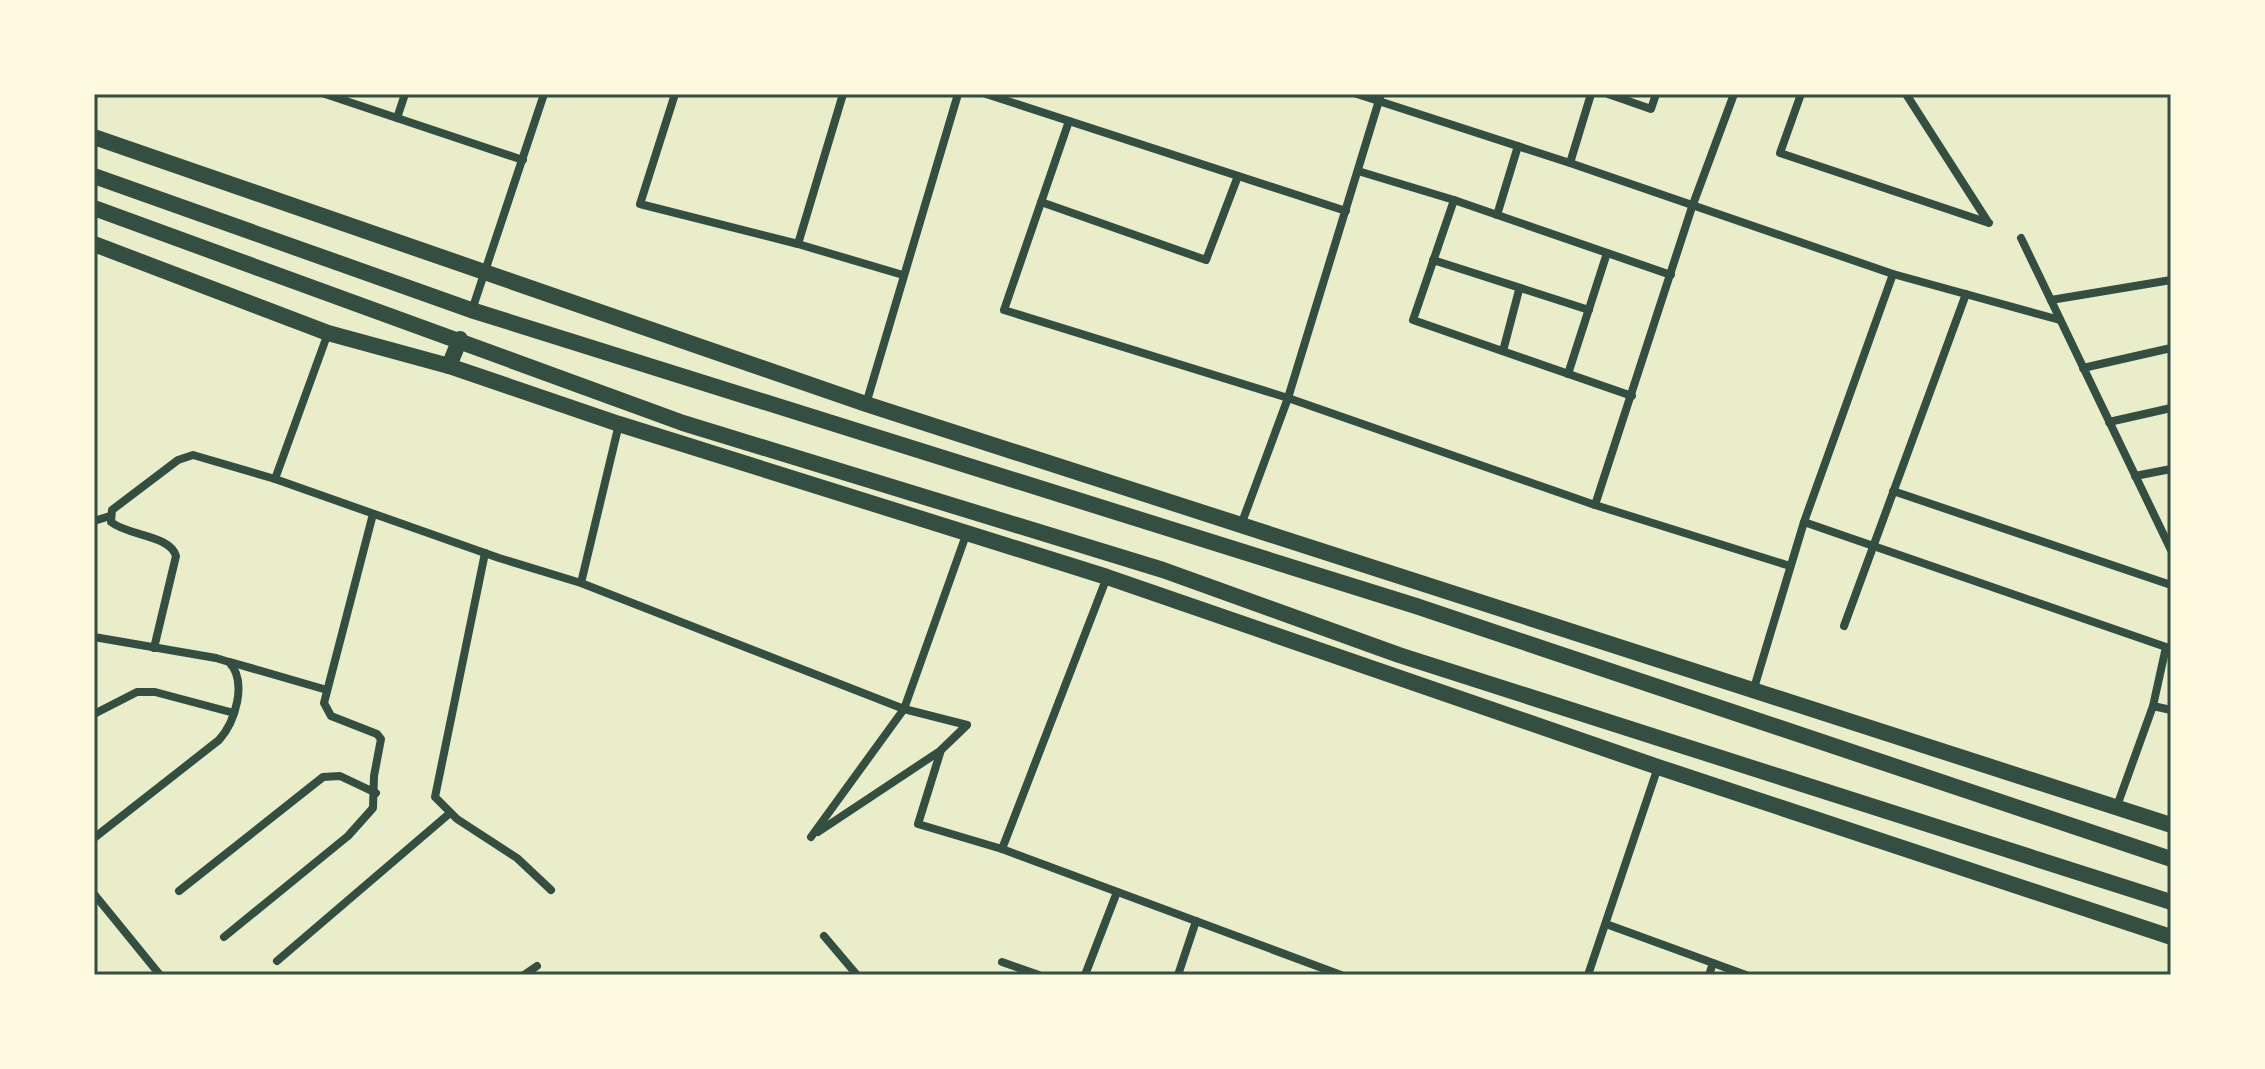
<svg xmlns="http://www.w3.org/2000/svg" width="2265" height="1069" font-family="Montserrat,sans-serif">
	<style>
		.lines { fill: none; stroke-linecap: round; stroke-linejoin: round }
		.minor { stroke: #344e41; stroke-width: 8 }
		.primary { stroke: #344e41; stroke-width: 16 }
		.trunk { stroke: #344e41; stroke-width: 16 }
		.neatline { fill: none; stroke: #344e41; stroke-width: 3 }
	</style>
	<rect width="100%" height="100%" fill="#e9edc9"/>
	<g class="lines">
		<g class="minor">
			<polyline points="325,94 523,160"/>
			<polyline points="675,94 640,204 798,244 903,275"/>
			<polyline points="986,94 1346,211"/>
			<polyline points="1357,94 1570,163 1893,274 2060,320"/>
			<polyline points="1608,94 1651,109 1656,94"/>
			<polyline points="1801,94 1780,153 1989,223"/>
			<polyline points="1906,94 1988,222"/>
			<polyline points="397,118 405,94"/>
			<polyline points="1069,121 1004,310 1288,398 1595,505 1790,566"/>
			<polyline points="1570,163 1591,94"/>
			<polyline points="1358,171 1454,200"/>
			<polyline points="1041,202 1206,260 1238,176"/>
			<polyline points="1497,215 1518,146"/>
			<polyline points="2021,238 2171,550"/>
			<polyline points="798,244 843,94"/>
			<polyline points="1433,260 1589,310"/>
			<polyline points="2051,300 2171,280"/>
			<polyline points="472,310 544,94"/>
			<polyline points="328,333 275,479 499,558 581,583"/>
			<polyline points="1503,351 1519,290"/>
			<polyline points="2083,368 2171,348"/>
			<polyline points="1568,374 1607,253"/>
			<polyline points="1632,396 1413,320 1454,200 1671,275"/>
			<polyline points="866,404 958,94"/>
			<polyline points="2109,422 2171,408"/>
			<polyline points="619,424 581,583 904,709 967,725 941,750 918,824 1002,849"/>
			<polyline points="2135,476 2171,469"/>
			<polyline points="1893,491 2171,585"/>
			<polyline points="1595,505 1692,207 1734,94"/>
			<polyline points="94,521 110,516"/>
			<polyline points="1804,522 2166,647 2171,655"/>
			<polyline points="1241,525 1288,398 1381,94"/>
			<polyline points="485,553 435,797 457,819 517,858 551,890"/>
			<polyline points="1107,577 1002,849 1341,975"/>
			<polyline points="1844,626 1966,294"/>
			<path d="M94 637 216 658 229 662C248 682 235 722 219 740L94 838"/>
			<path d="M154 648 176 556C170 535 128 536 111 522L112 510 178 460 193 455 275 479"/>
			<polyline points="230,662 327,690"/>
			<polyline points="1754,688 1804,522 1893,274"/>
			<polyline points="2153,706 2166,647"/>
			<polyline points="94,714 137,692 155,692 234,713"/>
			<polyline points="2117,806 2153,706 2171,710"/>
			<polyline points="818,832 940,751"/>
			<polyline points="811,837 904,709 966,535"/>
			<polyline points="179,891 323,777 340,776 376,793"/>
			<polyline points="94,894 160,975"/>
			<polyline points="1606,924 1746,975"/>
			<polyline points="824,936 857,975"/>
			<polyline points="224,937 348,836 373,808 374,776 381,739 377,734 331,716 324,703 373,514"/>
			<polyline points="277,961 450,813"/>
			<polyline points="1002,962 1039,975"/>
			<polyline points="524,975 537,966"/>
			<polyline points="1085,975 1117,892"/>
			<polyline points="1178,975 1196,921"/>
			<polyline points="1588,975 1658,767"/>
			<polyline points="1709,975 1713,963"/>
		</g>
		<g class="primary">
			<polyline points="94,137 866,404 2171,825"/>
			<polyline points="94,244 328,333 449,366 619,424 1107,577 1658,767 2171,937"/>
		</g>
		<g class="trunk">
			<polyline points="94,176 471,310 1416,606 2171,859"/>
			<polyline points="94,208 683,423 1163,570 1399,655 2171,902"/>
			<polyline points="449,366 460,339"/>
		</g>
	</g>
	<rect width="2265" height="1069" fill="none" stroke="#fefae0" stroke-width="192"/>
	<rect x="96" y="96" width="2073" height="877" class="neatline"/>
</svg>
